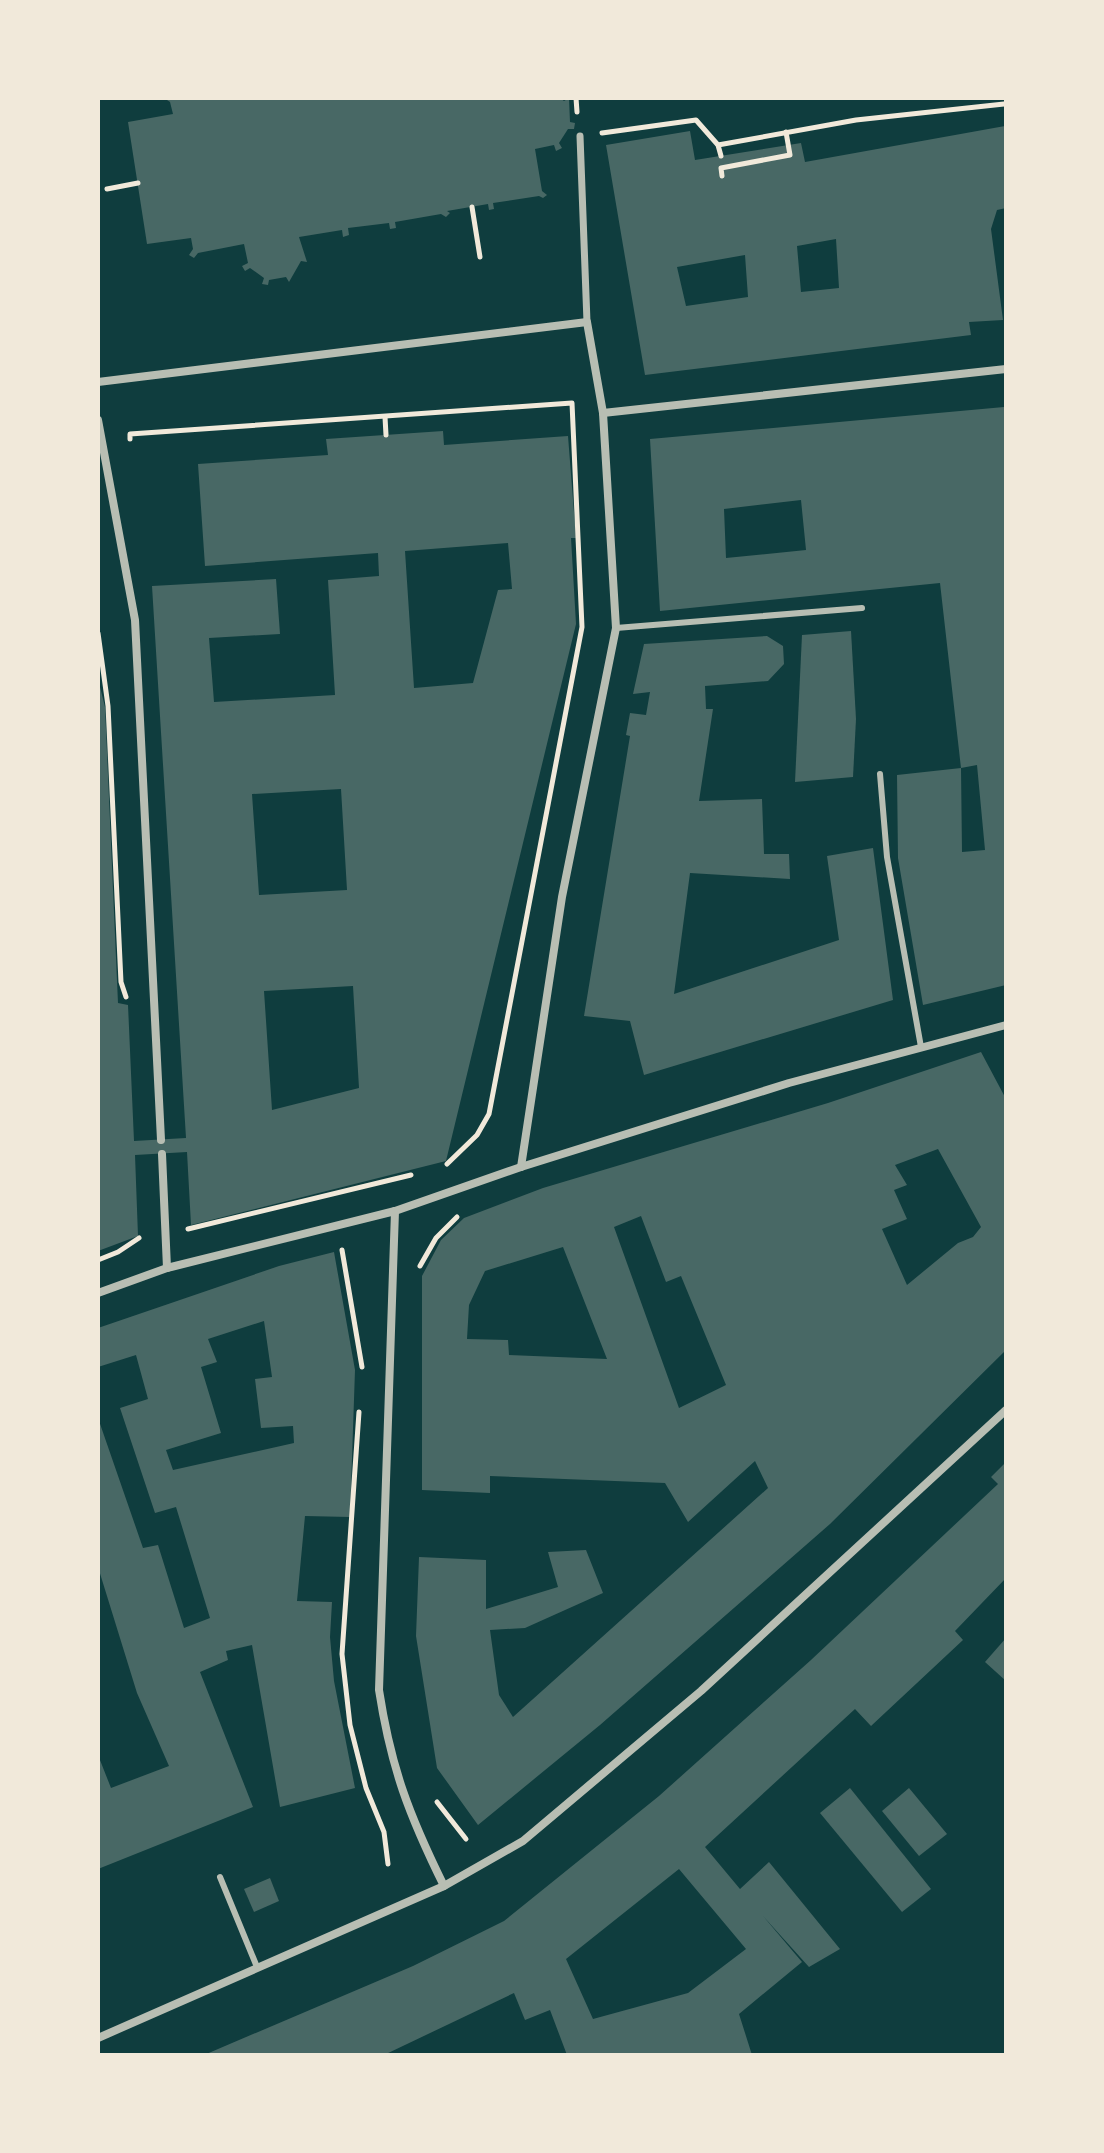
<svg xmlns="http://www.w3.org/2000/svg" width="1104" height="2153" font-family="Karla,sans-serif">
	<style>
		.building { fill: #486865; fill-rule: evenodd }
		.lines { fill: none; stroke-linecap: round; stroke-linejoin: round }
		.path { stroke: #f1e9da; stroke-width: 5 }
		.service { stroke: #b8beb3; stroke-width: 6 }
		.pedestrian { stroke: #b8beb3; stroke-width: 7 }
		.minor { stroke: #b8beb3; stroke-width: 8 }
	</style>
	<rect width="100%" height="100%" fill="#0f3d3e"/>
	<g class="building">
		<polygon points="164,98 560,98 564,101 569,98 570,122 575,123 574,129 568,129 559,143 562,148 556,151 554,145 535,149 542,191 547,195 543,198 539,196 493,203 494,209 489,210 488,204 447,211 450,213 446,217 441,214 395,222 396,228 390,229 389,223 348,228 349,235 343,237 342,230 299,237 307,262 301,261 289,282 286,277 269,280 268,285 262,284 264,278 250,268 245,271 242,266 248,263 244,244 198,253 194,258 189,255 193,249 191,238 147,244 128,122 173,114 170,102"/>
		<path d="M1005 126 1006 208 997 210 991 229 1003 320 969 322 971 335 645 375 606 145 690 131 695 160 801 143 805 162ZM836 239 839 288 801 292 797 246ZM745 255 748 297 686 306 677 267Z"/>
		<path d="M1004 407 1006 985 923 1005 898 858 897 775 961 768 962 852 985 850 977 765 961 768 940 583 660 611 650 439ZM801 500 806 550 726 558 724 509Z"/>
		<path d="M443 431 444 445 568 436 576 538H571L576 624 446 1161 191 1225 187 1152 135 1155 138 1236 98 1251V679L105 707 118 1003 128 1005 134 1141 186 1138 152 586 276 579 280 634 209 638 214 702 335 695 328 580 379 576 378 553 205 566 198 464 328 455 326 439ZM508 543 512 589 498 590 473 683 414 688 405 551ZM341 789 347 890 259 895 252 794ZM353 986 359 1088 272 1110 264 991Z"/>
		<polygon points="851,631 856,719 853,777 795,782 802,635"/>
		<polygon points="767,636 783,646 784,664 768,681 705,686 706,709 713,709 699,801 762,799 764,854 789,854 790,879 690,873 674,994 839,940 827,856 873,848 893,1000 644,1075 630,1021 584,1016 630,736 626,735 630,713 646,715 650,692 633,694 644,644"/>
		<path d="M981 1052 1006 1099V1350L830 1524 600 1725 478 1825 437 1768 416 1636 419 1557 486 1560V1609L558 1587 548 1552 586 1550 603 1593 525 1628 490 1630 499 1695 513 1717 768 1488 755 1461 688 1522 665 1483 490 1476V1493L422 1490V1276L441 1240 464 1218 543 1188 828 1103ZM938 1149 981 1227 973 1237 958 1243 907 1285 882 1229 907 1219 894 1190 907 1185 895 1165ZM641 1216 666 1282 681 1276 726 1385 679 1408 614 1227ZM563 1247 607 1359 509 1355 508 1340 467 1339 469 1305 485 1271Z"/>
		<path d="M334 1252 355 1370 350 1517 305 1516 297 1601 332 1602 330 1637 334 1681 355 1788 280 1807 252 1645 226 1651 228 1660 200 1672 253 1807 98 1869V1755L111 1788 169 1766 137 1693 98 1567V1418L143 1548 158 1545 184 1628 210 1618 176 1507 155 1513 120 1408 148 1399 136 1355 98 1367V1328L279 1266ZM264 1321 272 1377 255 1379 261 1428 293 1426 294 1443 173 1470 166 1450 221 1433 201 1367 217 1362 208 1339Z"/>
		<path d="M1006 1462V1578L955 1631 963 1640 871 1726 855 1709 705 1847 740 1889 769 1862 840 1949 809 1967 763 1916 802 1962 739 2014 752 2055H567L550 2010 525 2020 514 1993 384 2055H204L413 1966 504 1921 659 1796 811 1660 998 1484 991 1477ZM679 1869 746 1949 688 1993 593 2019 566 1959Z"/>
		<polygon points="1006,1638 1006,1681 985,1662"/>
		<polygon points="850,1788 931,1889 902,1912 820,1813"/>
		<polygon points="909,1788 947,1834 919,1856 882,1811"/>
		<polygon points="270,1878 279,1901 254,1912 244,1889"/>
	</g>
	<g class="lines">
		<g class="path">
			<polyline points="576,98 577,112"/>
			<polyline points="602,133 696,120 718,145 721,156"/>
			<polyline points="718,145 856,120 1004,104"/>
			<polyline points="722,176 721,168 790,155 786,132"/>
			<polyline points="107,189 138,183"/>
			<polyline points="472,207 480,257"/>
			<polyline points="385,417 386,435"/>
			<polyline points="130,439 130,434 572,403 582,627 489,1114 477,1135 447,1164"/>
			<polyline points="98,633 108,706 121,982 126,997"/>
			<polyline points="188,1229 411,1175"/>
			<polyline points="342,1250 362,1367"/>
			<polyline points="98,1260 118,1252 139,1238"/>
			<polyline points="420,1266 436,1238 457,1217"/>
			<polyline points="359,1412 342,1654 350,1725 366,1788 384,1832 388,1864"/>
			<polyline points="437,1802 466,1839"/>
		</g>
		<g class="service">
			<polyline points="616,628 862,608"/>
			<polyline points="880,774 887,857 921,1047"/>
			<polyline points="220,1877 257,1967"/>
		</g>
		<polyline class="pedestrian" points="580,136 587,322"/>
		<g class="minor">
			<polyline points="98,382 587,322 603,413 616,628 562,897 521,1167"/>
			<polyline points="603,413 1006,369"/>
			<polyline points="98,420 135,620 161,1140"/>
			<polyline points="162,1154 167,1268"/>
			<path d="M395 1211 379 1690C391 1768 409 1815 444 1886"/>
			<polyline points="98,1293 167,1268 395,1211 521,1167 789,1083 1006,1025"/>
			<polyline points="98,2038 444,1886 523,1841 701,1691 1006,1410"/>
		</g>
	</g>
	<rect width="1104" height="2153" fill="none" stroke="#f1e9da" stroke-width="200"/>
</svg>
